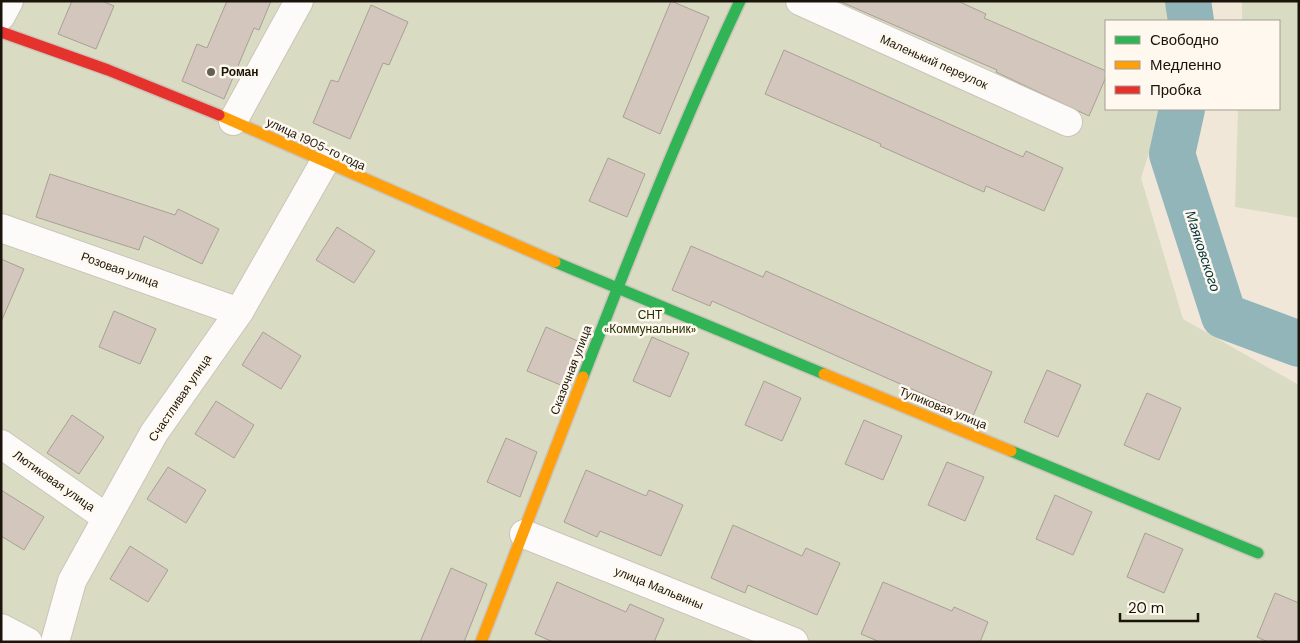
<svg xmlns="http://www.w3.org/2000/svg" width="1300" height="643" font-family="'DM Sans',sans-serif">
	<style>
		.green { fill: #d9dcc3 }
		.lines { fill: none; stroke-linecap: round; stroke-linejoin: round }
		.river { stroke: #92b5ba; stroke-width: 46 }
		.building { fill: #d3c6bd; stroke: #a89f96 }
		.street-casing { stroke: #cbc4b9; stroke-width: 30 }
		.fast-casing { stroke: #cbc4b9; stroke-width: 14 }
		.slow-casing { stroke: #cbc4b9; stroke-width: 14 }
		.jam-casing { stroke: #cbc4b9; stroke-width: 14 }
		.street { stroke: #fdfbf9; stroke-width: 28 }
		.fast { stroke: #30b455; stroke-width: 11 }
		.slow { stroke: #ff9f0a; stroke-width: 11 }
		.jam { stroke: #e5322d; stroke-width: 11 }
		.poi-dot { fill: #655e53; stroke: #fff8ee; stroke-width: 2 }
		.labels { text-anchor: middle; stroke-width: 5; stroke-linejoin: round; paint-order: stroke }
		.street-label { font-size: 12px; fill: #1a140b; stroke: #fff8ee }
		.poi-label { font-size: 12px; font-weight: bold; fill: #1a140b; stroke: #fff8ee; text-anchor: start }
		.park-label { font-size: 12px; fill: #223000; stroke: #fff8ee }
		.water-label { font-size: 14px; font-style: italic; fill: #00353f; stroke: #fff8ee }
	</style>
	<rect width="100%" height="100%" fill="#f0e7d9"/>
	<g class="green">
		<polygon points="1,1 1168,1 1170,21 1106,21 1106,109 1163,109 1141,178 1183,319 1299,385 1299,642 1,642"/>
		<polygon points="1242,1 1299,1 1299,218 1235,207 1238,109 1279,109 1279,21 1242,21"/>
	</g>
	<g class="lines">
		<g class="river">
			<polyline points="1188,1 1191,21"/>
			<polyline points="1182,109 1172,154 1224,316 1299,344"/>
		</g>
	</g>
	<g class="building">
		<polygon points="72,1 102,1 114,6 96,49 58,34"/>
		<polygon points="227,1 271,1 259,30 254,28 224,99 182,81 197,44 207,48"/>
		<polygon points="671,1 709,17 660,134 623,117"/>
		<polygon points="839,1 958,1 986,14 984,18 1106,71 1106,77 1089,116 996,72 997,70"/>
		<polygon points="371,5 408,22 389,65 383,63 350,139 313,123 331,80 338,82"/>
		<polygon points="784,50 1023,157 1026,151 1063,168 1044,211 986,186 984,192 880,146 881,144 765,94"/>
		<polygon points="608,158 645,174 627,217 589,201"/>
		<polygon points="50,174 175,215 178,209 219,229 202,264 144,236 139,250 73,229 36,217"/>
		<polygon points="337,227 375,251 354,283 316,260"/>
		<polygon points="691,246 763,277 766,271 992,372 973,416 712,301 710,306 672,290"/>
		<polygon points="1,259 24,269 1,322"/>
		<polygon points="114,311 156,329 140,364 99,347"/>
		<polygon points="546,327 580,342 563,386 527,371"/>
		<polygon points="263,332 301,356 281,389 242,365"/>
		<polygon points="652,337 689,353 670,397 633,381"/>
		<polygon points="1047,370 1081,385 1058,437 1024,422"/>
		<polygon points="764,381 801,398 782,441 745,425"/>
		<polygon points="1147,393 1181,408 1159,460 1124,445"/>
		<polygon points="216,401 254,425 234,458 195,434"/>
		<polygon points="72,415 104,437 79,474 47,453"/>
		<polygon points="864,420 902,436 883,480 845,464"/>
		<polygon points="506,438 537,452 520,497 487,482"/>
		<polygon points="947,462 984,477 965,521 928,505"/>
		<polygon points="168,467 206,490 186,523 147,499"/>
		<polygon points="586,470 646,496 649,490 683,505 661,556 600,531 597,537 564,522"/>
		<polygon points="1,490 44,517 24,550 1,536"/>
		<polygon points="1055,495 1092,512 1073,555 1036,539"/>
		<polygon points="733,525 802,556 806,548 840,563 817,615 748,585 745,593 711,578"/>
		<polygon points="1145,533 1183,549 1164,593 1127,577"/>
		<polygon points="130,546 168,570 148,602 110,579"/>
		<polygon points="451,568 487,584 464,642 420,642"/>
		<polygon points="557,582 626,612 630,604 664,619 654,642 553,642 535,634"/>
		<polygon points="883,582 952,611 954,607 988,622 980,642 880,642 861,634"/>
		<polygon points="1275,593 1299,603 1299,642 1268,642 1257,637"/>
	</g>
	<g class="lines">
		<g class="street-casing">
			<g id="street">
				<polyline points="800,1 1068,122"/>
				<polyline points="1,16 9,1"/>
				<polyline points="233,121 299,1"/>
				<polyline points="1,228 239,312"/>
				<polyline points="1,444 107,518"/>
				<polyline points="524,534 794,642"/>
				<polyline points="1,628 28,642"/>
				<polyline points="55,642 72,581 154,433 239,312 324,163"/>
			</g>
		</g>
		<g class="fast-casing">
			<g id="fast">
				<polyline points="555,262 824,374"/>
				<path d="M583 377C632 250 682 124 740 1"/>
				<polyline points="1011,451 1258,553"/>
			</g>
		</g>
		<g class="slow-casing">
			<g id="slow">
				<polyline points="219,115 555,262"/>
				<polyline points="824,374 1011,451"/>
				<polyline points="481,642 583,377"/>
			</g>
		</g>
		<g class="jam-casing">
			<polyline id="jam" points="1,32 108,70 219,115"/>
		</g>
		<use href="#street" class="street"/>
		<use href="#fast" class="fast"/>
		<use href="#slow" class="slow"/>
		<use href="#jam" class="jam"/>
	</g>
	<circle class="poi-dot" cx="211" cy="72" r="5"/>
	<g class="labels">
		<g class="street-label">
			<text transform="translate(934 62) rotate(24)" y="4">Маленький переулок</text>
			<text transform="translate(316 144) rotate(25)" y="4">улица 1905-го года</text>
			<text transform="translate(120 270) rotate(20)" y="4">Розовая улица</text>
			<text transform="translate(571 370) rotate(-69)" y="4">Сказочная улица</text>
			<text transform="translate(180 398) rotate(-56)" y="4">Счастливая улица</text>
			<text transform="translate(943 408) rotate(22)" y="4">Тупиковая улица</text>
			<text transform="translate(54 481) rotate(35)" y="4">Лютиковая улица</text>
			<text transform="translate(659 588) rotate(22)" y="4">улица Мальвины</text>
		</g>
		<g class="poi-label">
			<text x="221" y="76">Роман</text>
		</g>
		<g class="park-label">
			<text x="650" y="319">СНТ<tspan x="650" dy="14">«Коммунальник»</tspan></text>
		</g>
		<g class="water-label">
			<text transform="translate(1203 251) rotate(72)" y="5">Маяковского</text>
		</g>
	</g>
	<rect width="1300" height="643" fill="none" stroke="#1a140b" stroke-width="5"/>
	<rect x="1105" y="20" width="175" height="90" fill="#fff8ee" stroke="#a39d93"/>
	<rect x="1115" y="36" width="25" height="8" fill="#30b455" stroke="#a39d93"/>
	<text x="1150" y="45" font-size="15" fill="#1a140b">Свободно</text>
	<rect x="1115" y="61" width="25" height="8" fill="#ff9f0a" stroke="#a39d93"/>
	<text x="1150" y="70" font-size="15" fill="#1a140b">Медленно</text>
	<rect x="1115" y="86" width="25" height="8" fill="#e5322d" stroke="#a39d93"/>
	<text x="1150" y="95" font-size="15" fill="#1a140b">Пробка</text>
	<path d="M1120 613v8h78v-8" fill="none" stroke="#1a140b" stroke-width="2.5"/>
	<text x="1128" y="613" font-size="15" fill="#1a140b" stroke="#fff8ee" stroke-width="4" paint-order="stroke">20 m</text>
</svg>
